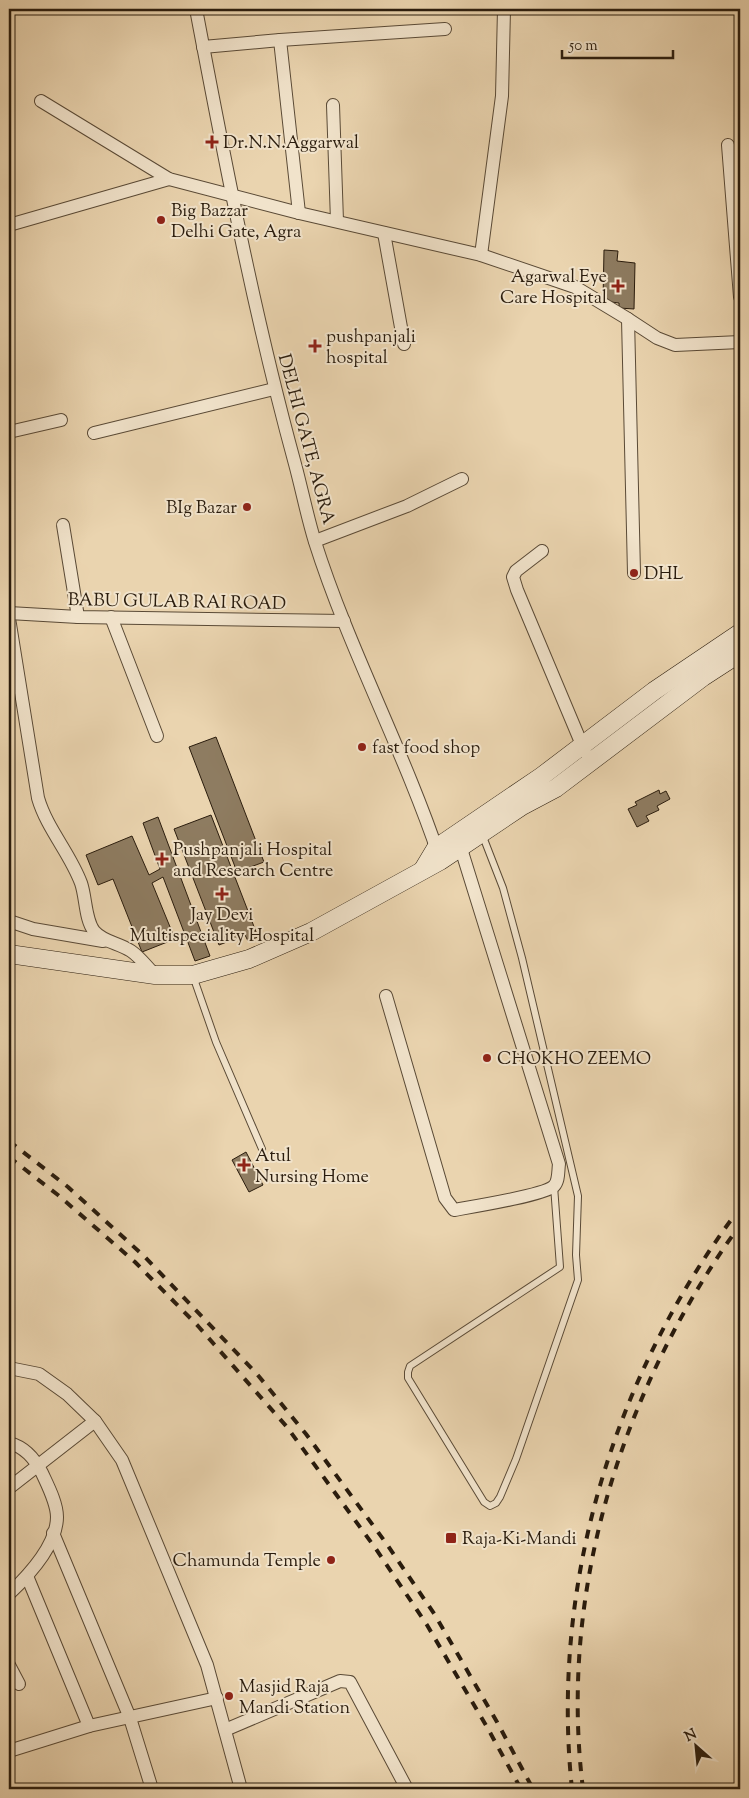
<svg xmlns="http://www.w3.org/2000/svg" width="749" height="1798" font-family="'Sorts Mill Goudy',serif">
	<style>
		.building { fill: #8e7c61; stroke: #2a1c0d }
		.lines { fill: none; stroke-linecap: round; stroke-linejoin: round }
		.service-casing { stroke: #5a4a36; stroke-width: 8 }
		.minor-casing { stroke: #5a4a36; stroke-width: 14 }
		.secondary-casing { stroke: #2a1c0d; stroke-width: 19 }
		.service { stroke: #f1e3cb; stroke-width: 6 }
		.minor { stroke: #f1e3cb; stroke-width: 12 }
		.secondary { stroke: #f1e3cb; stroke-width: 18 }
		.rail { stroke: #2a1c0d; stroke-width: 4; stroke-dasharray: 9 9; stroke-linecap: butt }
		.poi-dot { fill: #8f2418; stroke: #f1e3cb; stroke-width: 2 }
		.labels { text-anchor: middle; stroke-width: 4; stroke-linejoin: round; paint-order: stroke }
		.poi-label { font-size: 18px; fill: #2a1c0d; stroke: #f1e3cb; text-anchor: start }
		.street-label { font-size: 18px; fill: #2a1c0d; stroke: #f1e3cb }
	</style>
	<rect width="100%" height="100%" fill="#ead4af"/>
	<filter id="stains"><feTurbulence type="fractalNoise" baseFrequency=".004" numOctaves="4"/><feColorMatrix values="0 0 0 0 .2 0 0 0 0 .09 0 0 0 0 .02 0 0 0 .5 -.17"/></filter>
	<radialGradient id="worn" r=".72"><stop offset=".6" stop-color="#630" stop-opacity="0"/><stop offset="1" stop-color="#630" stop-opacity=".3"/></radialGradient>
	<g class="building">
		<polygon points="604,250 618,251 617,261 635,263 634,309 619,308 619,303 603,301"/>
		<polygon points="9,637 16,681 9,682"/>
		<polygon points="216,737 264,862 237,872 189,747"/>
		<polygon points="659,790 660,794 666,791 670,799 657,806 659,810 646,816 649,821 637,827 628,809 637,805 635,802"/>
		<polygon points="211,815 258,937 248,941 245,935 219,945 174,829"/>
		<polygon points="158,817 210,956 195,961 163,877 152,883 175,939 142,952 113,879 98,885 86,855 132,836 149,875 160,869 143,823"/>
		<polygon points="246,1152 263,1185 249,1192 232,1160"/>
	</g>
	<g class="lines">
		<g class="service-casing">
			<g id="service">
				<polyline points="482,834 503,888 522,958 578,1196 576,1255 578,1280 516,1459 500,1497 496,1503 490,1506 484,1502 408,1378 408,1372 410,1366 560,1267 554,1186"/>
				<polyline points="193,976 216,1042 262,1149"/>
			</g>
		</g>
		<g class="minor-casing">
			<g id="minor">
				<path d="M196 9C225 162 254 314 295 464 302 490 307 516 315 542 349 649 403 749 439 856"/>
				<polyline points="280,40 299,213"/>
				<polyline points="203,47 280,40 445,29"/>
				<polyline points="41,101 169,179 299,213 481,255 575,287 628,319 657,338 675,345 740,342"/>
				<polyline points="333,105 337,221"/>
				<polyline points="728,145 740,297"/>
				<polyline points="9,225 169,179"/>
				<polyline points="384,233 404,344"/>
				<polyline points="481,255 502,96 504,9"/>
				<polyline points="628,319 634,573"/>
				<polyline points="9,432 61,420"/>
				<polyline points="94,433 274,389"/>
				<polyline points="63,525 78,617"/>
				<polyline points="315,541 407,506 462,479"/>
				<polyline points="542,551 516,571 513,577 517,590 585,752"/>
				<polyline points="9,613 78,617 344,621"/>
				<polyline points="111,617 157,736"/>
				<path d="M9 618 38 798C47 829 70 853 81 883 86 897 85 920 94 931 103 942 119 943 131 951 140 957 147 967 155 975"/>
				<polyline points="9,921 33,929 103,941"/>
				<path d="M386 996 445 1198 454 1210C471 1207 545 1195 554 1186 559 1181 558 1171 559 1164L458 839"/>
				<polyline points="9,1368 39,1374 67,1394 95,1421 122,1460 207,1665 241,1789"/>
				<path d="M9 1443C25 1447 35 1459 42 1473 48 1486 57 1503 57 1517 57 1545 28 1576 9 1594"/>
				<polyline points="9,1488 95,1421"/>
				<polyline points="53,1533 130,1718 152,1789"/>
				<polyline points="27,1576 89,1726"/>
				<polyline points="9,1665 19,1684"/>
				<polyline points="225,1730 340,1681 350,1682 407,1789"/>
				<polyline points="9,1751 89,1726 217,1698"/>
			</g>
		</g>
		<g class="secondary-casing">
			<g id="secondary">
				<polyline points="424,868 436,848 542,776 654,691 740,633"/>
				<polyline points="9,954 155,975 193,975 249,959 311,932 440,861 522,806 556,788 703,677 740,653"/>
			</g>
		</g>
		<use href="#service" class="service"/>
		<use href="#minor" class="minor"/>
		<use href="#secondary" class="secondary"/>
		<g class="rail">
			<polyline points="9,1141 68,1187 144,1256 257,1374 306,1434 386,1543 435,1615 497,1722 533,1789"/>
			<polyline points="9,1157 58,1195 135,1262 198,1326 287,1427 376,1549 427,1625 487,1727 521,1789"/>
			<path d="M572 1789C550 1583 615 1372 740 1208"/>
			<path d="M583 1789C558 1590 623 1386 740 1225"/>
		</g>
	</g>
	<g class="poi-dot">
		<path d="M209.5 134.5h5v5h5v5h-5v5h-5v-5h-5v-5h5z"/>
		<circle cx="161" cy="220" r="5"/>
		<path d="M615.5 278.5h5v5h5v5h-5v5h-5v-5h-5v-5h5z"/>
		<path d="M312.5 338.5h5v5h5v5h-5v5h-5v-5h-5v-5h5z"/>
		<circle cx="247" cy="507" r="5"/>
		<circle cx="634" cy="573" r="5"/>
		<circle cx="362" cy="747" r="5"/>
		<path d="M159.5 851.5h5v5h5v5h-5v5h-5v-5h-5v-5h5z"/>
		<path d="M219.5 886.5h5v5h5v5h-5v5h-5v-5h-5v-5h5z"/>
		<circle cx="487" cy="1058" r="5"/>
		<path d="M241.5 1157.5h5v5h5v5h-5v5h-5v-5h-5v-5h5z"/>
		<rect x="445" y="1532" width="12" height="12" rx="2.5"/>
		<circle cx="331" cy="1560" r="5"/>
		<circle cx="229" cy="1696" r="5"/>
	</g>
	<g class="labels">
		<g class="poi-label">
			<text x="223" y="148">Dr.N.N.Aggarwal</text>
			<text x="171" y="216">Big Bazzar<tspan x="171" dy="21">Delhi Gate, Agra</tspan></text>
			<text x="607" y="282" text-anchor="end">Agarwal Eye<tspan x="607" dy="21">Care Hospital</tspan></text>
			<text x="326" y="342">pushpanjali<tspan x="326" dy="21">hospital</tspan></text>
			<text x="237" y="513" text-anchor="end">BIg Bazar</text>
			<text x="644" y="579">DHL</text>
			<text x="372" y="753">fast food shop</text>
			<text x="173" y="855">Pushpanjali Hospital<tspan x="173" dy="21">and Research Centre</tspan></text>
			<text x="222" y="920" text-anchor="middle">Jay Devi<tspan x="222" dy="21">Multispeciality Hospital</tspan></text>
			<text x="497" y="1064">CHOKHO ZEEMO</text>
			<text x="255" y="1161">Atul<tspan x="255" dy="21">Nursing Home</tspan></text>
			<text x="462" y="1544">Raja-Ki-Mandi</text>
			<text x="321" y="1566" text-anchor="end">Chamunda Temple</text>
			<text x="239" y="1692">Masjid Raja<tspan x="239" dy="21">Mandi Station</tspan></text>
		</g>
		<g class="street-label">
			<text transform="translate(307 439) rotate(75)" y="6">DELHI GATE, AGRA</text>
			<text transform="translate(177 601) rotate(1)" y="6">BABU GULAB RAI ROAD</text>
		</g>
	</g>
	<rect width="749" height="1798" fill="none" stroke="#ead4af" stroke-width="30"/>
	<rect x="10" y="10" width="729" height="1778" fill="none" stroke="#2a1c0d" stroke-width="2.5"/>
	<rect x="15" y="15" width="719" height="1768" fill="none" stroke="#2a1c0d"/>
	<g transform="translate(696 1746) rotate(333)" stroke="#f1e3cb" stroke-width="4" paint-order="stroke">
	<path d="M0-4L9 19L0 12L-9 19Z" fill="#2a1c0d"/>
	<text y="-8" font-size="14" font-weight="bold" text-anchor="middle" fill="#2a1c0d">N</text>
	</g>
	<path d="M562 50v8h111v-8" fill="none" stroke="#2a1c0d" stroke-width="2.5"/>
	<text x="569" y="50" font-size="15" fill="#2a1c0d" stroke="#f1e3cb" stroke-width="4" paint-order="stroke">50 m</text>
	<rect width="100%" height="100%" filter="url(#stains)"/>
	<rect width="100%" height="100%" fill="url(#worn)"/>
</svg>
